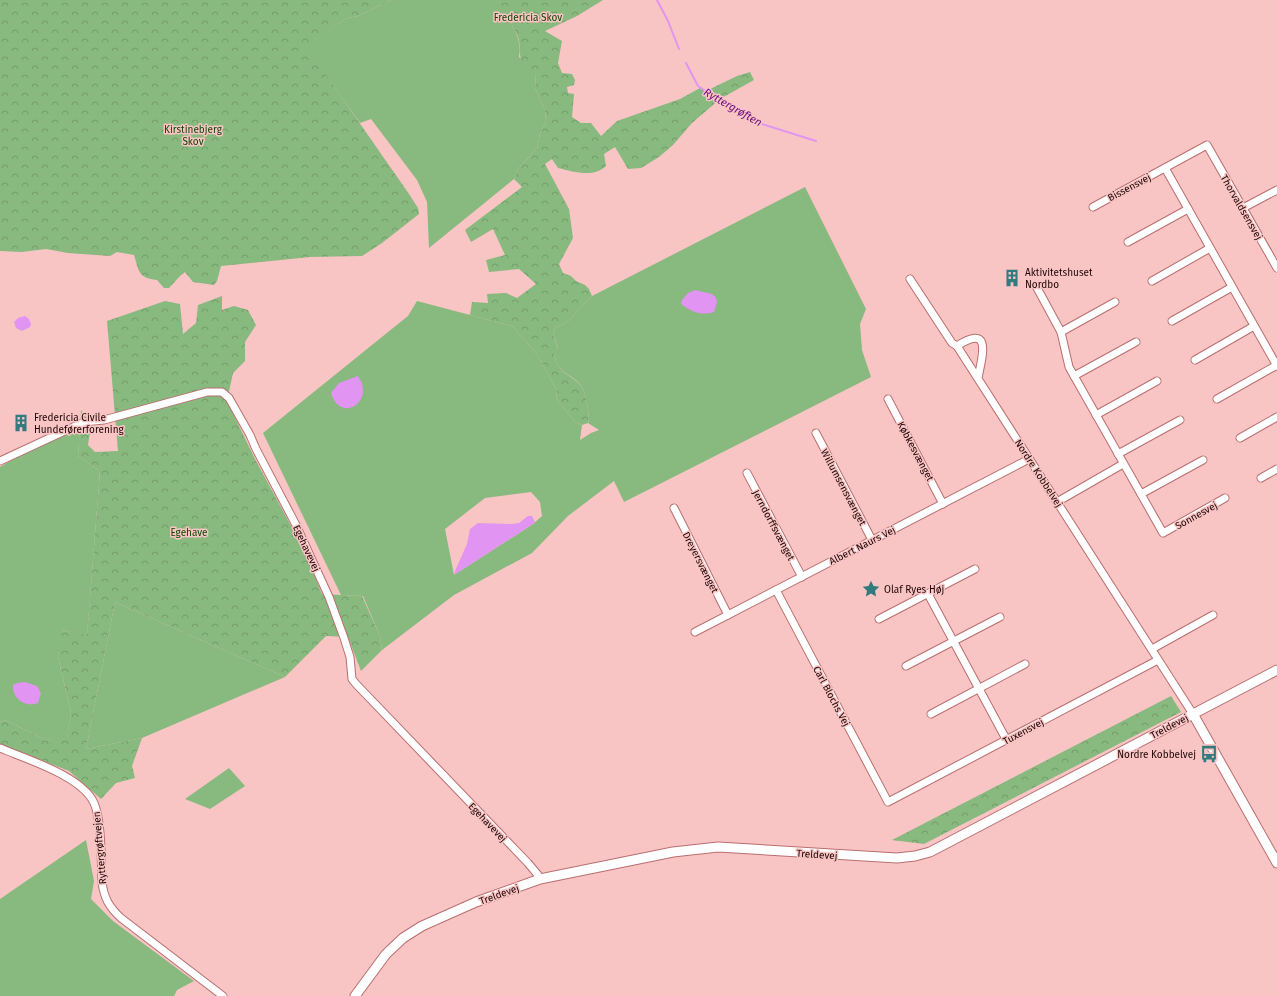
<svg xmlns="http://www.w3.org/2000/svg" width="1277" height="996" font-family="'Fira Sans',sans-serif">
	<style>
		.grass { fill: #88b97f; fill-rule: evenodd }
		.forest { fill: url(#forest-crowns) }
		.water { fill: #e194f1 }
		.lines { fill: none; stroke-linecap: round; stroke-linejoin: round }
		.stream { stroke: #e194f1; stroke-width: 2 }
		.minor-casing { stroke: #ba6e6e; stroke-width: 9 }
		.tertiary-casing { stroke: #ba6e6e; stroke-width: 11 }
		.minor { stroke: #fff; stroke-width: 7 }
		.tertiary { stroke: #fff; stroke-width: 9 }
		.labels { text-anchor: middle; stroke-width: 3; stroke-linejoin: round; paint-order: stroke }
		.park-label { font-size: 10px; fill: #0e4401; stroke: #f8c5c4 }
		.street-label { font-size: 10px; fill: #1e0405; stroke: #f8c5c4 }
		.poi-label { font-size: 10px; fill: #1e0405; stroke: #f8c5c4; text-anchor: start }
		.water-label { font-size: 11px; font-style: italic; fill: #711083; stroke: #f8c5c4 }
	</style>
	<defs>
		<pattern id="forest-crowns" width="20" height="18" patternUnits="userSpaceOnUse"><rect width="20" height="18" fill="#88b97f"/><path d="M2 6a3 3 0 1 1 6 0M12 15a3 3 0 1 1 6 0" fill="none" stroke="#759d6c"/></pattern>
	</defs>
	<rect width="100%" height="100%" fill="#f8c5c4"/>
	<g class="grass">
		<path d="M391 0H499C500 7 504 12 507 17 515 29 522 42 519 57L535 71 536 74 535 88 545 110 546 122 540 134 537 148 518 169 514 179 429 248 427 202 417 180 371 119 360 123 305 46 347 18 358 16Z"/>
		<path d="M805 187 866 309 860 324 862 350 871 377 624 502 614 481 568 516 532 553 454 595 382 650 380 636 363 596 341 595 263 433 393 328 408 316 417 301 512 326 537 354 557 391 556 398 575 422 582 425 580 440 591 433 599 430 588 423C590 417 588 410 587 404 586 399 585 394 583 389 574 372 559 378 554 354L558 348 553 334 555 328 567 322 592 296ZM531 492 540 502 542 516 533 524 454 575 445 529 485 498Z"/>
		<polygon points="80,429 78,456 100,471 87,636 62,630 58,657 71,713 67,738 46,740 5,720 0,722 0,467 23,453"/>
		<polygon points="115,602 285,677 142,738 86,749"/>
		<polygon points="229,768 245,786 210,809 185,799"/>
		<polygon points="86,840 94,881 91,899 113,921 194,981 177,990 174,996 0,996 0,899"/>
	</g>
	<g class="forest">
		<path d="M0 0H391L358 16 347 18 306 46 409 194 418 208 419 214 382 243 362 256 310 257 221 266 217 281 214 285 193 282 185 272 180 276 169 288H164L157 280C138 278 139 271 134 255L117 252 110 256 68 253 46 249 22 252 0 251Z"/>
		<path d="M499 0H603L577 16 545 31 562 41 558 63 562 73 572 74 575 80 574 85 567 87 568 93 574 94 572 117 581 123H591L601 136 617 121 680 99 700 88 706 91 737 76 750 72 754 80 720 99 692 123 673 145 659 157 641 168 628 169 615 147 604 154 606 166C594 178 574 172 558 168L552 159 545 164 569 209 573 238 559 264 563 273 571 276 576 281 585 285 589 289 592 296 567 322 555 328 553 334 559 352 554 354C559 378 574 373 583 389 585 394 586 399 587 404 588 410 590 417 588 423L582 425 575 422 556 398 557 391 537 354 512 326 470 315 472 302 488 303 487 294 506 293 517 298 536 284 519 269 489 272 486 260 505 255 493 229 471 242 465 230 522 187 514 179 518 169 537 148 540 134 546 122 545 110 535 88 536 75 535 71C514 64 523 53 518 37 516 32 513 27 511 23 501 21 500 9 499 0Z"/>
		<polygon points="222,296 222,310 234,306 248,310 256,325 245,342 245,361 233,373 227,401 255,459 303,548 322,594 362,596 380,636 382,650 361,671 348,637 326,636 285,677 115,602 86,749 142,738 132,766 135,778 116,783 101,799 69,771 0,744 0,722 5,720 46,740 67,737 71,713 58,657 61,630 87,635 100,471 78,456 81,410 91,425 88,445 95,452 118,451 107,321 165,301 180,304 183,334 196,323 198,305"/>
		<polygon points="1171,696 1181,712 924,844 892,840"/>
	</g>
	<g class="water">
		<path d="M695 290 712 294 716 298 717 302 714 312C702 316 691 312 681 304L682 300 688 293Z"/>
		<polygon points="25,316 29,319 31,324 30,327 22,331 16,328 14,322 18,318"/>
		<path d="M358 376C376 402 340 424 331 393L339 383Z"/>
		<polygon points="528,516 532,516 535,522 533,524 454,575 455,571 467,544 470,529 478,523 511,524 519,523"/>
		<path d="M25 682 37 686 41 693 38 703C35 704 31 705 28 704 19 703 12 694 13 685L17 683Z"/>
	</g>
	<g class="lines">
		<g class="stream">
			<polyline points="657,0 668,21 679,49"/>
			<polyline points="686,63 698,86 717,99 759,123 816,141"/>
		</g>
		<g class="minor-casing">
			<g id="minor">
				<polyline points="1165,168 1277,366"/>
				<polyline points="1093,207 1207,145 1277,268"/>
				<polyline points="1243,208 1277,190"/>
				<polyline points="1128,242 1188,209"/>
				<polyline points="910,279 952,343 957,346"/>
				<polyline points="1152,281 1210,248"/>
				<polyline points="1036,286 1061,332"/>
				<polyline points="1115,302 1061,332 1069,367 1163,533 1225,498"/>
				<polyline points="1172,321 1232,287"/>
				<polyline points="1195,360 1254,326"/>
				<polyline points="1074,376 1136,342"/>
				<path d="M978 378C982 357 993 323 957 346L1193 714"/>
				<polyline points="888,399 943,504"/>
				<polyline points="1217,399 1277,365"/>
				<polyline points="1096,415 1157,381"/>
				<polyline points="816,433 872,540"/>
				<polyline points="1240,438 1277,417"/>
				<polyline points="1118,454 1180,420"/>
				<polyline points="0,461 84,422 104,420 207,392 222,392 229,398 250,435 256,449 295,523 329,597 344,638 350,657 352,679 356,684 528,863 538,875 540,879"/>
				<polyline points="747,473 802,577"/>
				<polyline points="1261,478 1277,469"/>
				<polyline points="1141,494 1203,460"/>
				<polyline points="1057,502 1123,464"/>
				<polyline points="674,508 728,615"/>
				<polyline points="776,590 888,802 1158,660"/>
				<polyline points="928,594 1006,739"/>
				<polyline points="879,619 975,569"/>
				<polyline points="695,632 1029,459"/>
				<polyline points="1152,649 1213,615"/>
				<polyline points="906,666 1000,617"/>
				<polyline points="931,714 1025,664"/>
				<path d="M0 748C26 759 82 776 94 803 102 821 101 861 102 882 104 898 109 907 121 918L223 996"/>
			</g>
		</g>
		<g class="tertiary-casing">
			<g id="tertiary">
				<polyline points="1193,714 1277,863"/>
				<polyline points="355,996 386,954 403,938 422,926 476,902 540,879 673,852 718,847 897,858 915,856 930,852 1277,670"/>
			</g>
		</g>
		<use href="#minor" class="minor"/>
		<use href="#tertiary" class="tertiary"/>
	</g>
	<defs>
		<g id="building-bare" transform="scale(1.38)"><path d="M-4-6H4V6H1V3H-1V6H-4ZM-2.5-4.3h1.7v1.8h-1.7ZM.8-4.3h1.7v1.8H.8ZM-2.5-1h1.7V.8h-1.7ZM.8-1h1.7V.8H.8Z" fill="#317b7f" stroke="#f8c5c4" stroke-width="2.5" paint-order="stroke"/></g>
		<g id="sight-bare" transform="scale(1.38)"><path d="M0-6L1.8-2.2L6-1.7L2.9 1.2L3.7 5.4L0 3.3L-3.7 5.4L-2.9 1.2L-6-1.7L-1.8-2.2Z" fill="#317b7f" stroke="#f8c5c4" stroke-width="2.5" paint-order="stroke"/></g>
		<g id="bus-bare" transform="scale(1.38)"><path d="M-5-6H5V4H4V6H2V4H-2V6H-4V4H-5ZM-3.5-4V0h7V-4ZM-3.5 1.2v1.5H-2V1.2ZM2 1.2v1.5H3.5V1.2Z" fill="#317b7f" stroke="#f8c5c4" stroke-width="2.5" paint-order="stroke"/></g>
	</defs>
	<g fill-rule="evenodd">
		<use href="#building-bare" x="1012" y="278"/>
		<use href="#building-bare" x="21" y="423"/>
		<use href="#sight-bare" x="871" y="589"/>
		<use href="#bus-bare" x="1209" y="754"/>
	</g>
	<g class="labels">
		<g class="park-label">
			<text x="528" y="21">Fredericia Skov</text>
			<text x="193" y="133">Kirstinebjerg<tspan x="193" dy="12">Skov</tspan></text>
			<text x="189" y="536">Egehave</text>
		</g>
		<g class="street-label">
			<text transform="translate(1129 187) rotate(-28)" y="4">Bissensvej</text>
			<text transform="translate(1242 207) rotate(60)" y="4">Thorvaldsensvej</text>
			<text transform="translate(916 451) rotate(62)" y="4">Købkesvænget</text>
			<text transform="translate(1039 473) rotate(57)" y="4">Nordre Kobbelvej</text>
			<text transform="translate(844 487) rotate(62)" y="4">Willumsensvænget</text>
			<text transform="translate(1196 515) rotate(-29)" y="4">Sonnesvej</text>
			<text transform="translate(774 525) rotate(62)" y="4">Jerndorffsvænget</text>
			<text transform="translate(862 545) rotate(-27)" y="4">Albert Naurs Vej</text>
			<text transform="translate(307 548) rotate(65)" y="4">Egehavevej</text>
			<text transform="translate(701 562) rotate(63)" y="4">Dreyersvænget</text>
			<text transform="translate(832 696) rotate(62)" y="4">Carl Blochs Vej</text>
			<text transform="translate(1169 726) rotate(-28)" y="4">Treldevej</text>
			<text transform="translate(1023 731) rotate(-28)" y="4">Tuxensvej</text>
			<text transform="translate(488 822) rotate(46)" y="4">Egehavevej</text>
			<text transform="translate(99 848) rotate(-95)" y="4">Ryttergrøftvejen</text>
			<text transform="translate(817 854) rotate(4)" y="4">Treldevej</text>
			<text transform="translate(499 894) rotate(-20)" y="4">Treldevej</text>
		</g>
		<g class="poi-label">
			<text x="1025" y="276">Aktivitetshuset<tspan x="1025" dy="12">Nordbo</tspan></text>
			<text x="34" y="421">Fredericia Civile<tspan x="34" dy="12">Hundeførerforening</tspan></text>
			<text x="884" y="593">Olaf Ryes Høj</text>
			<text x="1196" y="758" text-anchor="end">Nordre Kobbelvej</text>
		</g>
		<g class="water-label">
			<text transform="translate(733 107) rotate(30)" y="4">Ryttergrøften</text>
		</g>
	</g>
</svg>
